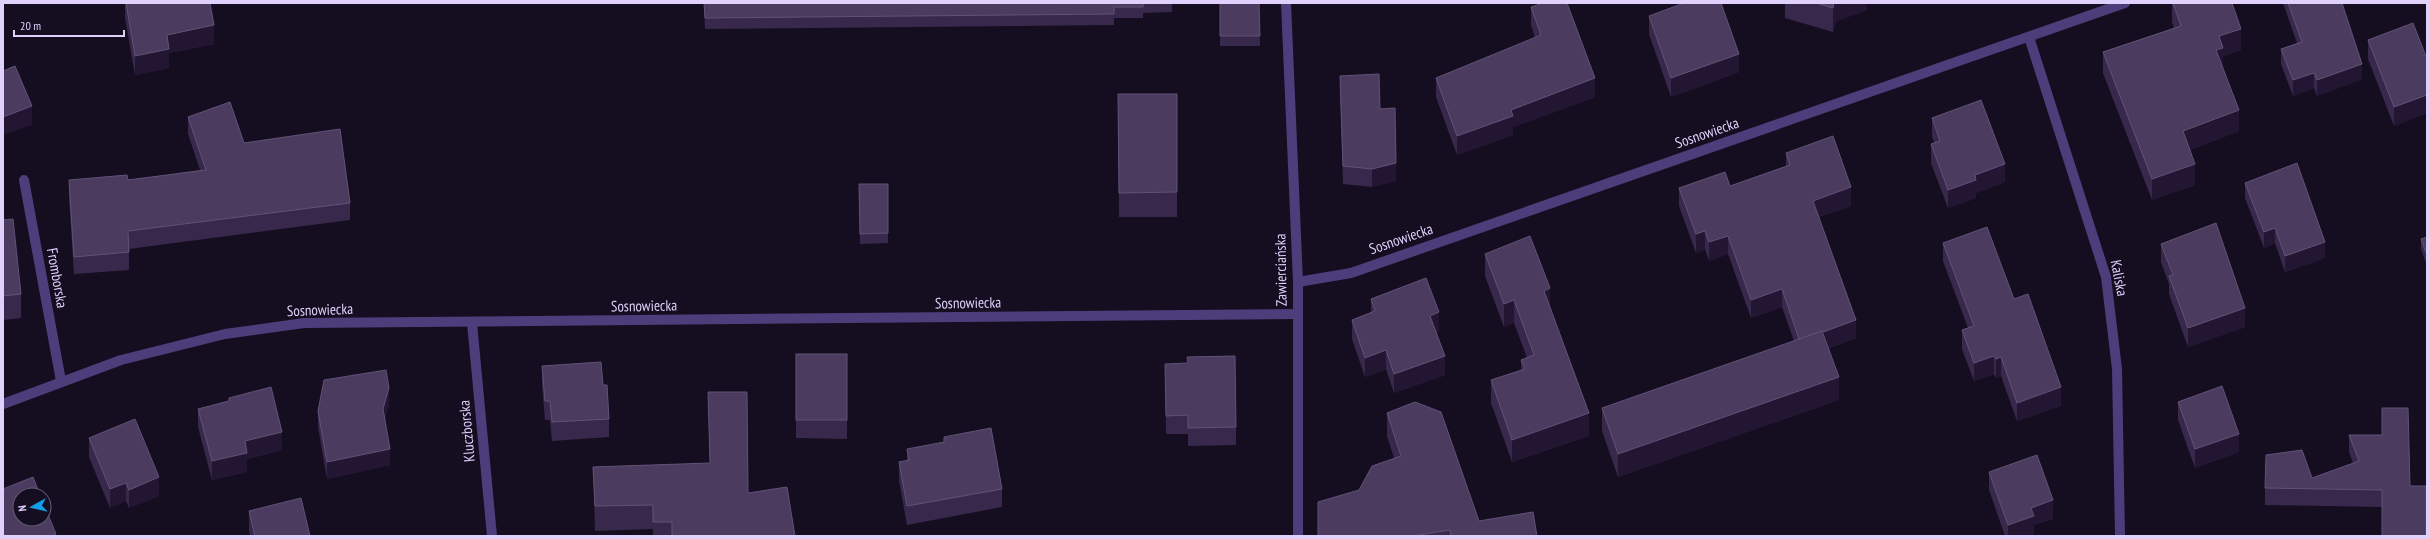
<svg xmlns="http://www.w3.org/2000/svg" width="2430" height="539" font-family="'PT Sans Narrow',sans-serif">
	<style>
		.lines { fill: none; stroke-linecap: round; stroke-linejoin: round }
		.minor { stroke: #4e3d7b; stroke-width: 10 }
		.wall { fill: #38294c }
		.shaded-wall { fill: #221633 }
		.building { fill: #4a3b5f; stroke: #615278 }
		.labels { text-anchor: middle; stroke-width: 3; stroke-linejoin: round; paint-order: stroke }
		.street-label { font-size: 15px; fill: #dfd0fc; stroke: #150e20 }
	</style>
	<rect width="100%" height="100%" fill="#150e20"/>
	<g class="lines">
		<g class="minor">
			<polyline points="1286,3 1298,282 1298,536"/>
			<polyline points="2029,37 2106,277 2117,369 2120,536"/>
			<polyline points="24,180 61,381"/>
			<polyline points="1298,282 1351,273 2125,3"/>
			<polyline points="472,323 492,536"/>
			<polyline points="3,404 121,360 225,334 304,323 1297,314"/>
		</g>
	</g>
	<g class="wall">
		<polygon points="125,3 210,3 214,44 169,53 169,68 135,75 125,18"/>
		<polygon points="704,3 1172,3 1172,12 1143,13 1143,18 1114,18 1114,25 705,29"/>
		<polygon points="1220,3 1259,3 1260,46 1220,46"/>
		<polygon points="1782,3 1867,3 1867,10 1836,21 1833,32 1785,18 1785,4"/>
		<polygon points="2172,3 2232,3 2241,50 2223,56 2223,69 2239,131 2190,150 2195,185 2152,200 2103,73 2103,52 2174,28 2172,22"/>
		<polygon points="2283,3 2342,3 2362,79 2317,96 2314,88 2293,96 2281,64 2281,49 2297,43"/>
		<polygon points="1531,7 1595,97 1513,127 1513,135 1457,155 1436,97 1436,78 1535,38 1531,25"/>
		<polygon points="1649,16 1739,72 1671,97 1649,34"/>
		<polygon points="2368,40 2427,59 2427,113 2394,126 2368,59"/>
		<polygon points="1340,76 1380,109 1396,181 1372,187 1343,184 1340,94"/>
		<polygon points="1118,94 1177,94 1177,217 1119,217"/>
		<polygon points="188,117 244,143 350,203 350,220 129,249 129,270 74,274 69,198 69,180 128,180 200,170 188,134"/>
		<polygon points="1932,118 2005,182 1976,193 1976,198 1948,208 1931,163 1931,144 1934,143 1932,136"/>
		<polygon points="1786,153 1851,206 1819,217 1856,338 1829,348 1839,400 1618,477 1602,431 1602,408 1794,341 1782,307 1751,318 1728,254 1709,261 1705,249 1696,253 1679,206 1679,188 1730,186 1786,166"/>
		<polygon points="2245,183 2325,258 2285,272 2275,243 2264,248 2245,198"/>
		<polygon points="859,184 888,184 888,243 860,244"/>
		<polygon points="3,220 21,294 21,318 3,320"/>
		<polygon points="2427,237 2427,266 2421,249 2421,239"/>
		<polygon points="1943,243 2014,299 2061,406 2017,421 2001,376 1996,378 1994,374 1974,381 1962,349 1962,330 1968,328 1943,261"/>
		<polygon points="2161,244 2245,327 2188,347 2169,294 2169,284 2161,262"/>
		<polygon points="1485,254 1550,307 1589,436 1512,462 1491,403 1491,380 1521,370 1521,360 1527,358 1514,323 1504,327 1485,276"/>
		<polygon points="1371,299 1439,331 1436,332 1445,375 1394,393 1386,369 1365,377 1352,339 1352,320 1371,313"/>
		<polygon points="796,354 847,354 847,439 796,438"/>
		<polygon points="1165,364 1236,427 1236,445 1188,446 1188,434 1166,434"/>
		<polygon points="542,366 603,385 609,419 609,437 552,441 550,420 545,420 542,385"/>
		<polygon points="708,392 748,493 795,536 653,536 653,529 595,531 593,467 710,463"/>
		<polygon points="229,398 282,450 247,459 247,472 212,480 198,427 198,409 229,401"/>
		<polygon points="2178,402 2239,452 2195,468 2178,420"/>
		<polygon points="389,404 385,419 390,465 327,479 318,427 318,411"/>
		<polygon points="1387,413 1479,521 1537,536 1318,536 1318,502 1359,490 1394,458 1387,436"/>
		<polygon points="2349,435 2382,435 2382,507 2265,505 2265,488 2312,478 2353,463 2349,452"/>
		<polygon points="944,437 1002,489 1002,507 907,525 899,481 899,462 907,461 907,449 944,442"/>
		<polygon points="89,438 159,496 129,508 126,501 110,508 89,457"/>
		<polygon points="1989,472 2053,519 2034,525 2034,534 2030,536 2005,536 1989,490"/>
		<polygon points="249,511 310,536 250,536 249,530"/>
	</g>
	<g class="shaded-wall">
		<polygon points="1834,3 1867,3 1867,10 1836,21 1833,32 1833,8"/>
		<polygon points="214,25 214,44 169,53 169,68 135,75 135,56 167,35"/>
		<polygon points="2241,29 2241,50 2223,56 2223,69 2216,50 2219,36"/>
		<polygon points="1739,54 1739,72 1671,97 1671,78"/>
		<polygon points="2362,64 2362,79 2317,96 2317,80"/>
		<polygon points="2314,73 2314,88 2293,96 2293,80"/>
		<polygon points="1595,78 1595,97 1513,127 1513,135 1457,155 1457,136 1511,110"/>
		<polygon points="2427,95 2427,113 2394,126 2394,107"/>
		<polygon points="32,106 32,125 3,135 3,117"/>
		<polygon points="2239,110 2239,131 2183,153 2183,131"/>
		<polygon points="1396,163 1396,181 1372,187 1372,169"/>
		<polygon points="2005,164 2005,182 1976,193 1976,198 1948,208 1948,190 1975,175"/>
		<polygon points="2195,164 2195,185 2152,200 2152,179"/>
		<polygon points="1851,187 1851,206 1813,219 1813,201"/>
		<polygon points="2275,228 2275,243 2264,248 2264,232"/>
		<polygon points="1705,231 1705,249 1696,253 1696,234"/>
		<polygon points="1728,236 1728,254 1709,261 1709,242"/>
		<polygon points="2325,242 2325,258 2285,272 2285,256"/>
		<polygon points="1550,288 1550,311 1544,291"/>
		<polygon points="1782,289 1782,307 1751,318 1751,300"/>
		<polygon points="1514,300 1514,323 1504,327 1504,304"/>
		<polygon points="2245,308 2245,327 2188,347 2188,328"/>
		<polygon points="1439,312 1439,331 1430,334 1430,316"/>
		<polygon points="1856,320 1856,338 1800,358 1800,340"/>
		<polygon points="1386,350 1386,369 1365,377 1365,358"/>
		<polygon points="1445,356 1445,375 1394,393 1394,374"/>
		<polygon points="1994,356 1994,374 1974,381 1974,363"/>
		<polygon points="2001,357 2001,376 1996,378 1996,359"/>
		<polygon points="1839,377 1839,400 1618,477 1618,454"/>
		<polygon points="2061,387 2061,406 2017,421 2017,403"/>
		<polygon points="389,388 389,404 383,426 383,409"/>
		<polygon points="1589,413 1589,436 1512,462 1512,440"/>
		<polygon points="282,432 282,450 247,459 247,472 212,480 212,461 245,441"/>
		<polygon points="2239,434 2239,452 2195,468 2195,449"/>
		<polygon points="390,449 390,465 327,479 327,462"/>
		<polygon points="159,477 159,496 129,508 129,490"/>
		<polygon points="126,483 126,501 110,508 110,489"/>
		<polygon points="2053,500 2053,519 2034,525 2034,534 2030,536 2008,536 2008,525 2031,508"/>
	</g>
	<g class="building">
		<polygon points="126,3 210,3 214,25 167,35 169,49 135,56"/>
		<polygon points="704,3 1143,3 1143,7 1114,7 1114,14 705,18"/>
		<polygon points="1220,3 1259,3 1260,36 1220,36"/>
		<polygon points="1543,3 1567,3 1595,78 1511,110 1513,116 1457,136 1436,78 1541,35 1531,7"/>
		<polygon points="1684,3 1721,3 1739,54 1671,78 1649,16"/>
		<polygon points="1816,3 1834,3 1833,8"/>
		<polygon points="2173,3 2232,3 2241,29 2219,36 2223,48 2216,50 2239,110 2183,131 2195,164 2152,179 2103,52 2181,26"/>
		<polygon points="2288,3 2342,3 2362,64 2317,80 2314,73 2293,80 2281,49 2302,42"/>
		<polygon points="2413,23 2427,59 2427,95 2394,107 2368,40"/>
		<polygon points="15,66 32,106 3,117 3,71"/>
		<polygon points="1379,74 1380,109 1395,108 1396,163 1372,169 1343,166 1340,76"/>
		<polygon points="1118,94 1177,94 1177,192 1119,193"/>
		<polygon points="1981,100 2005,164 1975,175 1976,180 1948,190 1931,144 1940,141 1932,118"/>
		<polygon points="230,102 244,143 340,129 350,203 128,231 129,252 74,257 69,180 127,175 128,180 206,170 188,117"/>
		<polygon points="1833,136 1851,187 1813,201 1856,320 1823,332 1822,331 1799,339 1782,289 1751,300 1728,236 1709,242 1705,231 1696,234 1679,188 1725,172 1730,186 1790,165 1786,153"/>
		<polygon points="2297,163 2325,242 2285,256 2275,228 2264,232 2245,183"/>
		<polygon points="859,184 888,184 888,233 860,234"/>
		<polygon points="13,219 21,294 3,296 3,220"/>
		<polygon points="2216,223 2245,308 2188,328 2169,276 2173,275 2161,244"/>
		<polygon points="1987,227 2014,299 2028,294 2061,387 2017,403 2001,357 1996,359 1994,356 1974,363 1962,330 1974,326 1943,243"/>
		<polygon points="1530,236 1550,288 1544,291 1589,413 1512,440 1491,380 1525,369 1521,360 1534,355 1514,300 1504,304 1485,254"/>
		<polygon points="2427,237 2427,255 2421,239"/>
		<polygon points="1426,278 1439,312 1430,316 1445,356 1394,374 1386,350 1365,358 1352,320 1375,311 1371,299"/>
		<polygon points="1822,331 1839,377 1618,454 1602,408"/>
		<rect x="796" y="354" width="51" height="66"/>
		<polygon points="1235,356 1236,427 1188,428 1188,415 1166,416 1165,364 1188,363 1187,357"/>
		<polygon points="601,362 603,385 607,385 609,419 552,422 550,401 545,401 542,366"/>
		<polygon points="386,370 389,388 383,409 390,449 327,462 318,411 324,380"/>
		<polygon points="2222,386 2239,434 2195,449 2178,402"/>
		<polygon points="271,387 282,432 245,441 247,453 212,461 198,409 229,401 229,398"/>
		<polygon points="708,392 747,392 748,493 787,487 795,536 672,536 672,522 653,522 653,505 595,506 593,467 710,463"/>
		<polygon points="1415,402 1441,412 1479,521 1533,512 1537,536 1451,536 1450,530 1412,536 1318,536 1318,502 1359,490 1372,466 1401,456 1387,413"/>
		<polygon points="2382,408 2408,408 2410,486 2426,486 2426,536 2382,536 2382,490 2265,488 2266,455 2302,450 2312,478 2359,461 2349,435 2382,435"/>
		<polygon points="135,419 159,477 129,490 126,483 110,489 89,438"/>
		<polygon points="991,428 1002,489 907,506 899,462 909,460 907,449 944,442 944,437"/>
		<polygon points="2037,455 2053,500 2031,508 2034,516 2008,525 1989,472"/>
		<polygon points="33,477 40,495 20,495 20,519 44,519 44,505 56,534 51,536 3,536 3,489"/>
		<polygon points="301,498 310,536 255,536 249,511"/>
	</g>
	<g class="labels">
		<g class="street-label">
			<text transform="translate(1707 133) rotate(-19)" y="5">Sosnowiecka</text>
			<text transform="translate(1401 239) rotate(-19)" y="5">Sosnowiecka</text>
			<text transform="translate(1281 270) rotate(-91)" y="5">Zawierciańska</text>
			<text transform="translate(57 278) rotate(80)" y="5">Fromborska</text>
			<text transform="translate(2119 278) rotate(79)" y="5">Kaliska</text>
			<text transform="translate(968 303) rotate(-1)" y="5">Sosnowiecka</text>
			<text transform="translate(644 306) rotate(-1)" y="5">Sosnowiecka</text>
			<text transform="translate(320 310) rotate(-2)" y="5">Sosnowiecka</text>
			<text transform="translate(467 431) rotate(-95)" y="5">Kluczborska</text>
		</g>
	</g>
	<rect width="2430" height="539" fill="none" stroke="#dfd0fc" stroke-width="8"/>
	<g transform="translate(32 507) rotate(262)"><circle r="19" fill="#150e20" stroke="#665c78"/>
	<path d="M0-3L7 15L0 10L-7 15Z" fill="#119fe7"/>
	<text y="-6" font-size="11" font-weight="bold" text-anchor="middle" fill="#dfd0fc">N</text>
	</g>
	<path d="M14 30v6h110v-6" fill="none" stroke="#dfd0fc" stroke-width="2"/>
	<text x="20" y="30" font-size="12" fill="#dfd0fc" stroke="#150e20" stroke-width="3" paint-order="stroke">20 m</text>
</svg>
